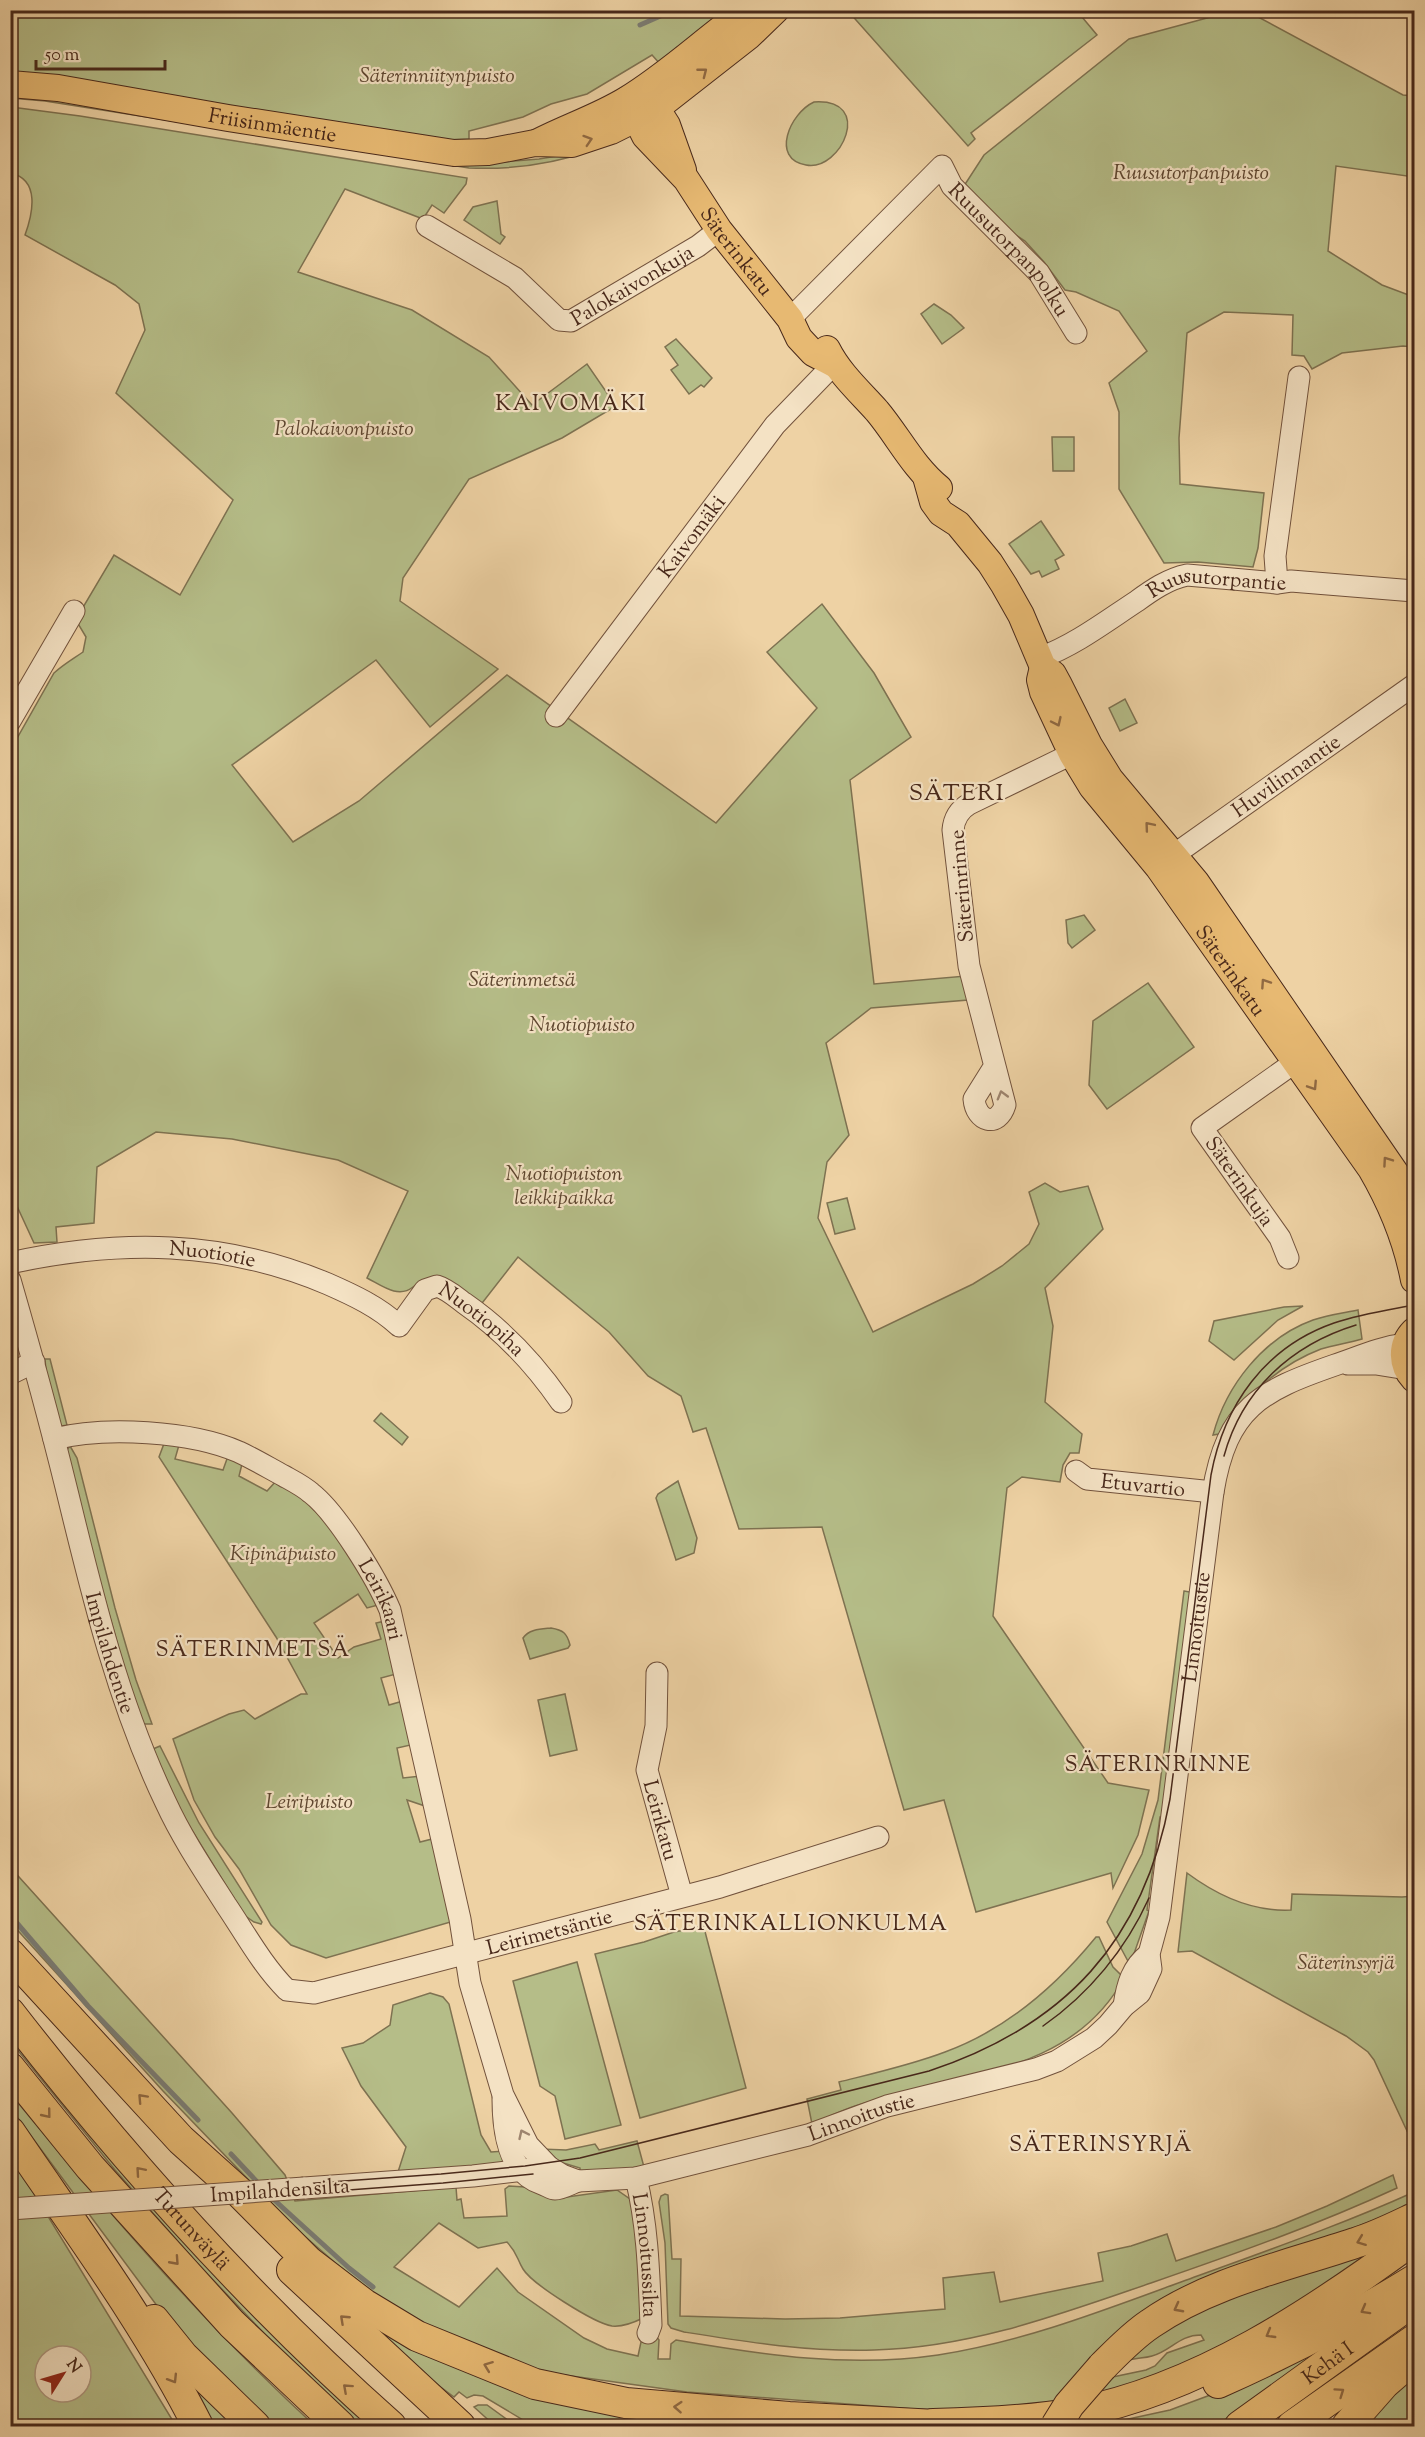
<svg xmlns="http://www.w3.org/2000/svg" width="1425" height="2437" font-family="'Sorts Mill Goudy',serif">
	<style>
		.green { fill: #b5bd88; stroke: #7e7251; stroke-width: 1.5; fill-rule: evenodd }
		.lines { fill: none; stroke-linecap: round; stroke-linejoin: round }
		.stream { stroke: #7b7d75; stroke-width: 5 }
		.minor-casing { stroke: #72523c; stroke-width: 23 }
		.major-casing { stroke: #48281a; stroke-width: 28 }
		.highway-casing { stroke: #48281a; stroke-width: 32 }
		.minor { stroke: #f4e2c4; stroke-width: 21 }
		.major { stroke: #e7b972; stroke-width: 26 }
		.highway { stroke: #e7b972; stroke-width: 30 }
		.tram { stroke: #48281a; stroke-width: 1.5 }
		.minor-bridge-casing { stroke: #72523c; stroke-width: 23; stroke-linecap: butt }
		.highway-bridge-casing { stroke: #48281a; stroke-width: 32; stroke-linecap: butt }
		.minor-bridge { stroke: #f4e2c4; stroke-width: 21 }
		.highway-bridge { stroke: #e7b972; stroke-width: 30 }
		.oneway { stroke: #906942 }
		.oneway2 { stroke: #9e856f }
		.labels { text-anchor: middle; stroke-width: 4.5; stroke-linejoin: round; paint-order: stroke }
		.park-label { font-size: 21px; font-style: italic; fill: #5e4630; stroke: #f4e2c4 }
		.street-label { font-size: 21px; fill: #48281a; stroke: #f4e2c4 }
		.neighbourhood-label { font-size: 22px; letter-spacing: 1.5px; fill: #48281a; stroke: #f4e2c4 }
		.quarter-label { font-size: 24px; letter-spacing: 1.5px; fill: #48281a; stroke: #f4e2c4 }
	</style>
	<rect width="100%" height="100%" fill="#eed2a4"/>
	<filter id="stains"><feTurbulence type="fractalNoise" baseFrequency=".00333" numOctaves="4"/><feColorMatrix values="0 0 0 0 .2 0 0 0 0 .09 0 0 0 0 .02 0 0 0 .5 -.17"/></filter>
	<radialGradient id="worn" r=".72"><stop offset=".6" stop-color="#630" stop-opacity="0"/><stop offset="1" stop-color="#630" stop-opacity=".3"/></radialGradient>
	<g class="green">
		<polygon points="11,11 732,11 661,65 652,55 587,94 551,104 523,117 469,131 469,139 445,140 11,74"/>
		<polygon points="848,11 1077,11 1097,35 971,133 975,139 968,146"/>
		<polygon points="1233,11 1247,11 1403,95 1414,96 1414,177 1336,166 1328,251 1382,285 1414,297 1414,347 1403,346 1342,353 1312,369 1304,356 1292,355 1293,315 1224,312 1187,333 1179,438 1180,484 1264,493 1258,548 1253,567 1198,562 1164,563 1119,489 1119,412 1109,383 1147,351 1119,311 1076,292 1065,290 1044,262 1025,241 1000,225 962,189 984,155 1129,39"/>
		<path d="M11 93 491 163 539 159 594 150C553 164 512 170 469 168L45 101 11 98Z"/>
		<path d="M814 102C875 98 841 172 806 165 770 159 790 113 814 102Z"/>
		<path d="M11 107 80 116 467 178 466 184 444 213 432 205 423 219 345 189 298 272 412 310 489 357 532 405 587 364 616 406 562 438 469 479 403 578 400 601 498 669 430 727 376 660 232 765 293 842 359 801 507 675 716 823 817 708 767 652 822 604 874 673 911 737 850 780 874 984 966 976 968 1000 871 1008 826 1043 849 1135 827 1162 818 1218 873 1332 973 1284 1002 1266 1029 1244 1039 1224 1029 1192 1045 1183 1060 1192 1088 1186 1103 1229 1045 1288 1053 1326 1045 1402 1082 1434 1079 1453H1070L1063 1465 1060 1482 1022 1477 1007 1488 993 1616 1108 1783 1149 1790 1138 1835 1113 1888 1111 1873 976 1912 944 1800 904 1810 822 1527 739 1529 706 1428 693 1432 681 1396 648 1376 609 1332 518 1257 479 1307 429 1278C422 1279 419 1283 413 1287 398 1299 381 1285 367 1278L408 1191 338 1160 232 1139 156 1132 97 1167 94 1223 56 1227 57 1242 34 1243 16 1204 11 1182V749L54 673C64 664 73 659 83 652L86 637 77 622 79 614 114 555 180 595 233 500 116 393 145 330 139 304 115 285 25 235C33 213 40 180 11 173Z"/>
		<polygon points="497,201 501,234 505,237 500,244 464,220 473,207"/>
		<polygon points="934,304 951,315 964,328 942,344 921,314"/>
		<polygon points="676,339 712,378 704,387 701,385 689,394 671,370 678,365 665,347"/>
		<polygon points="1052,437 1074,437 1074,471 1053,471"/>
		<polygon points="1041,521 1064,555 1055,560 1059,569 1042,577 1039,571 1031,574 1009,544"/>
		<polygon points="1125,699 1137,723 1120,731 1109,708"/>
		<polygon points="1084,915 1095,930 1072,948 1068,943 1066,920"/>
		<polygon points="1148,983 1194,1047 1107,1109 1089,1085 1093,1021"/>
		<polygon points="847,1198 855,1229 835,1234 827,1203"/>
		<polygon points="1303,1306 1278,1320 1234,1360 1209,1341 1214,1321 1284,1307"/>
		<path d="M1358 1310 1362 1339C1349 1343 1334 1345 1321 1349 1279 1365 1245 1397 1219 1434L1213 1435C1226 1386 1263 1338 1313 1320 1327 1315 1343 1313 1358 1310Z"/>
		<polygon points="45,1359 50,1359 68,1429 60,1426 47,1383"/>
		<polygon points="381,1413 408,1437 402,1445 374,1421"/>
		<polygon points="165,1441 179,1445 175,1459 223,1470 228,1456 242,1464 239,1476 267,1491 277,1480 302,1497 332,1529 374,1595 378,1605 367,1608 358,1594 314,1623 338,1658 354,1647 381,1639 376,1623 385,1621 396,1674 381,1678 389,1705 403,1701 415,1744 397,1748 403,1778 421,1776 428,1807 407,1800 420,1842 436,1838 454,1921 326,1958 291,1945 271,1925 239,1869 215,1837 194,1800 173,1739 229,1714 244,1710 255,1719 301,1694 307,1694 276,1637 159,1457"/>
		<polygon points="70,1446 77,1458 115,1608 136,1680 152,1724 140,1724 64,1454"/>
		<polygon points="678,1481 697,1538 694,1553 676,1560 656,1498 658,1494"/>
		<polygon points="1184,1591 1190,1592 1163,1817 1160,1817 1147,1910 1149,1911 1130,1965 1107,1922 1142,1854 1158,1800"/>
		<path d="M551 1628C563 1630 567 1633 570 1645L568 1648 530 1659 523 1638C529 1629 541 1629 551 1628Z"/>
		<polygon points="565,1694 577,1750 550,1756 538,1700"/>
		<polygon points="160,1746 199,1823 262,1922 261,1924 254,1922 244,1915 182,1814 153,1749"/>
		<path d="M10 1867 232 2113 285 2175 295 2201 456 2187 457 2200 461 2199 464 2218 507 2216 505 2189 509 2186 525 2187 567 2197 617 2190 640 2206 643 2318C635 2322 622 2327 612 2326 594 2323 532 2284 523 2269 516 2257 518 2254 507 2242L478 2248 439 2223 394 2267 459 2307 497 2268 518 2292 584 2338 607 2349 638 2356 641 2342 656 2336 659 2340 658 2359H670L671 2344 676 2340C763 2355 850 2368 938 2355 1022 2342 1102 2311 1181 2282 1260 2253 1339 2226 1414 2192V2205L1248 2268 1058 2403 977 2411 914 2409 687 2392 557 2374 510 2362 463 2344 389 2305 339 2266 294 2227 163 2091 11 1923Z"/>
		<path d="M1187 1873C1218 1896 1252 1912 1291 1910L1292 1894 1402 1897 1414 1896V2146L1374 2060 1368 2052 1346 2036 1192 1951 1178 1952Z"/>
		<polygon points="703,1924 746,2088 640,2118 595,1954 644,1942 674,1932 696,1928"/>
		<path d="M1096 1937H1099L1113 1967 1124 1978C1070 2078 950 2074 855 2106 840 2111 826 2118 812 2124L807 2099 841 2090 839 2082C875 2073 911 2065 945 2052 1005 2030 1056 1986 1096 1937Z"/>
		<polygon points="577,1962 621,2125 565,2139 555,2096 540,2086 513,1981"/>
		<polygon points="430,1993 443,1997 449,2004 481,2135 491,2152 505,2151 506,2163 398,2172 406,2147 361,2086 342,2048 363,2043 390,2025 393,2005"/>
		<polygon points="10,2030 373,2426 358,2426 278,2348 196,2262 115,2170 11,2042"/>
		<path d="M10 2093C106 2210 204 2324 315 2426H265L175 2330 11 2109Z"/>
		<polygon points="637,2141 644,2167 580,2172 580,2168 560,2162 542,2149 566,2150 595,2144 599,2150"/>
		<path d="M10 2154 176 2426H11ZM45 2356H81V2392H45Z"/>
		<path d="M1393 2175 1397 2188C1317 2225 1235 2254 1151 2283 1061 2314 970 2348 874 2350 809 2352 747 2342 684 2332L671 2328 668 2324 665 2243 659 2202 661 2196 665 2194 668 2195 672 2259H681L680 2316 785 2319 840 2318 945 2309 943 2278 994 2272 1000 2302 1103 2281 1098 2253 1131 2246 1167 2234 1176 2261 1276 2227 1327 2206Z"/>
		<path d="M1414 2229 1228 2345 1169 2373 1101 2393V2385L1108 2378 1146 2370 1155 2366 1167 2353 1204 2340 1201 2335C1179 2335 1171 2351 1152 2356 1142 2359 1134 2357 1124 2362L1170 2319Z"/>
		<polygon points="368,2323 633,2408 627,2426 533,2426 483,2396 474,2395 467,2398 459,2392 454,2397 434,2382"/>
		<polygon points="1340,2337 1216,2426 1096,2426 1170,2410 1213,2394"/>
		<polygon points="1414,2369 1414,2411 1401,2426 1358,2426"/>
		<polygon points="191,2384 239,2426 213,2426"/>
		<polygon points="478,2405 487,2405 516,2426 495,2426 474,2407"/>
	</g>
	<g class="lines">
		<g class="stream">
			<polyline points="640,25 674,10"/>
			<polyline points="10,1915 88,2006 198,2120"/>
			<polyline points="231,2154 261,2186"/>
			<polyline points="271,2197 349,2268 373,2287"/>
		</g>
		<g class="minor-casing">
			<g id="minor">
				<path id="s1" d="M427 226 515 278 559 320 571 321 698 246 719 230"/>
				<path id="s2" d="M790 319 942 166 952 186 1039 273 1076 333"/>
				<polyline points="1277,583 1275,556 1299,377"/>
				<path id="s3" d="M1040 658C1075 645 1105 622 1137 601 1152 590 1168 579 1187 575L1277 583 1291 581 1414 591"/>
				<path id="s4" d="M556 716 775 425 834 364"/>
				<polyline points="10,721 74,611"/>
				<path id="s5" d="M1161 864 1414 685"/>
				<path d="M994 1067 974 1099C976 1122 998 1128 1005 1105L969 966 953 830C954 818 959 810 969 804L1086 747"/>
				<polyline points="1288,1258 1280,1238 1202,1128 1308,1053"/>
				<path id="s6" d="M10 1263C120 1239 224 1240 328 1284 353 1295 379 1307 399 1326L425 1290 437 1286C447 1289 456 1297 464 1303 503 1330 534 1363 561 1402"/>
				<path id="s7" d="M10 1280C30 1349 49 1418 66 1487 92 1594 118 1703 166 1803 182 1838 205 1872 226 1905 245 1933 262 1965 287 1990L314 1993 720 1887 878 1837"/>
				<polyline points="1348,1364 1376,1364 1407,1369"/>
				<polyline points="10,1374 34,1362"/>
				<path id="s8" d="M54 1439C105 1426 191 1431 239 1452 254 1459 269 1468 284 1476 293 1481 303 1486 311 1493 337 1513 377 1579 390 1610L460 1919 470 1983 503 2095 528 2145 549 2167 562 2175 578 2181 636 2178 808 2135 887 2106 1036 2069 1057 2061 1094 2038 1108 2025 1124 2006 1140 1993 1151 1969 1149 1954 1159 1917 1213 1492C1227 1408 1260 1391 1335 1365 1359 1357 1380 1347 1406 1344"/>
				<path id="s9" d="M1076 1471 1087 1479 1213 1492"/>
				<path id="s10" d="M657 1673 656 1726 647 1770 682 1896"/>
				<path d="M1124 2006C1127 1985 1132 1967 1149 1954"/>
				<path d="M503 2099C503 2129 507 2173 542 2184 546 2185 551 2189 555 2189 562 2189 572 2183 578 2181"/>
				<path id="s11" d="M636 2178C648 2227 649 2276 651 2325L648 2333"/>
				<polyline points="304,2188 473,2176 549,2167"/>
			</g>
		</g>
		<g class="major-casing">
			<g id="major">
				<path id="s12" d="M10 84 58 88 228 118 454 153 488 152 535 143 572 144 611 131 657 108 749 36 776 10"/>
				<polyline points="648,95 667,125 683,170"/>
				<path id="s13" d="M627 100 645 136 686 179 719 230 790 319 799 338 813 353 834 364"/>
				<path d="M538 142C567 127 598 117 626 100 669 74 705 39 746 10"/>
				<path d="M827 349C839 373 859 391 877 411 898 436 913 467 939 488"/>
				<polyline points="926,477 933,502 941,513 958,524 990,563 1004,585 1021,615 1043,667 1053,674 1059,685 1089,745 1110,779 1196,882 1395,1172 1414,1213"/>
				<path id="s14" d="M1043 667 1040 680 1043 692 1072 754 1092 787 1158 867 1371 1169C1392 1205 1406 1239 1414 1280"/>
				<path d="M1414 1331C1400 1345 1401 1365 1414 1379"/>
			</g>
		</g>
		<g class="highway-casing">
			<g id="highway">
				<polyline points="10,1954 181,2140 240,2193 309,2262 364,2304 417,2336 535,2384 626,2403 789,2417 954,2426"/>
				<path id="s15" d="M10 2013C125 2161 251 2302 391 2426"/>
				<polyline points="10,2068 90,2167 232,2324 340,2426"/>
				<path d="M10 2132C75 2228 146 2323 198 2426"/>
				<polyline points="292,2270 460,2426"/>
				<polyline points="154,2320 183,2356 255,2426"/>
				<path d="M1102 2367C1117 2352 1132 2336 1150 2324 1210 2282 1287 2266 1355 2243 1375 2237 1395 2227 1414 2218"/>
				<path d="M1218 2383C1286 2353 1351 2319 1414 2280"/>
				<path d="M933 2424C981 2423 1028 2421 1075 2413 1200 2389 1313 2313 1414 2239"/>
				<path id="s16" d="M1240 2426 1405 2307"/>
				<polyline points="1292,2426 1414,2340"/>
				<polyline points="1347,2426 1384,2384 1407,2364"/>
			</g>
		</g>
		<use href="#minor" class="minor"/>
		<use href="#major" class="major"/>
		<use href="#highway" class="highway"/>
		<g class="tram">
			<path d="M1224 1456C1242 1390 1291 1345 1356 1325"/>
			<path d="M1043 2026C1089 1994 1126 1949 1149 1898"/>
			<path d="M10 2205 441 2174 525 2166 580 2158 929 2071C1065 2026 1144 1941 1170 1799L1211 1475C1224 1405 1265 1347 1334 1323 1360 1314 1388 1310 1414 1305"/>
			<polyline points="10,2215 443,2183 533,2174"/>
		</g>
		<g class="minor-bridge-casing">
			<polyline id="minor-bridge" points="10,2209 304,2188"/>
		</g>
		<g class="highway-bridge-casing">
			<polyline id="highway-bridge" points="1056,2426 1069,2405 1102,2367"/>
		</g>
		<use href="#minor-bridge" class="minor-bridge"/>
		<use href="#highway-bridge" class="highway-bridge"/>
	</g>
	<defs><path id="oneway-chevron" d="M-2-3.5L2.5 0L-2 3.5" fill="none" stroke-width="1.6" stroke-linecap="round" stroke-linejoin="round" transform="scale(1.5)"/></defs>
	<g class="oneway">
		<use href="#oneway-chevron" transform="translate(703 72) rotate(-38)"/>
		<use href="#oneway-chevron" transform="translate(588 140) rotate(-18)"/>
		<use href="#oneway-chevron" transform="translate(1057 722) rotate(65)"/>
		<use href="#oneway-chevron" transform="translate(1149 826) rotate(-130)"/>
		<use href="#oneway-chevron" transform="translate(1265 983) rotate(-124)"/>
		<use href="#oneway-chevron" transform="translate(1313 1086) rotate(57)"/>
		<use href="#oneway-chevron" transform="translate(1387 1161) rotate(-125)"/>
		<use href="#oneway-chevron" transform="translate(142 2098) rotate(-133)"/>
		<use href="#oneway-chevron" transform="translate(47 2114) rotate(51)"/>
		<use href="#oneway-chevron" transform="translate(140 2171) rotate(-131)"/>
		<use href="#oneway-chevron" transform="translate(1361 2241) rotate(159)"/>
		<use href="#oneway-chevron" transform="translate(175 2261) rotate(48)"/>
		<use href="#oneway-chevron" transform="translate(1178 2308) rotate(152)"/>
		<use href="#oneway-chevron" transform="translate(1365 2310) rotate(151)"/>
		<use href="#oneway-chevron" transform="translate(344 2319) rotate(-137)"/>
		<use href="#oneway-chevron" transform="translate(1270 2334) rotate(150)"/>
		<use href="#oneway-chevron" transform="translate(488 2366) rotate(-159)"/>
		<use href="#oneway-chevron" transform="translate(173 2379) rotate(58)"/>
		<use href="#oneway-chevron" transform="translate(347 2388) rotate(-138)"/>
		<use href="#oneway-chevron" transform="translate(1340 2392) rotate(-35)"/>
		<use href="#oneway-chevron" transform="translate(678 2407) rotate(-176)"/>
	</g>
	<g class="oneway2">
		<use href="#oneway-chevron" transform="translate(1002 1095) rotate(-106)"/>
		<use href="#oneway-chevron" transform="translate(523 2134) rotate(-115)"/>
	</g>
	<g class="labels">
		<g class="park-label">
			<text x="437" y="82">Säterinniitynpuisto</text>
			<text x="1191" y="179">Ruusutorpanpuisto</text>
			<text x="344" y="435">Palokaivonpuisto</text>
			<text x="522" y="986">Säterinmetsä</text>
			<text x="582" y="1031">Nuotiopuisto</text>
			<text x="564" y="1180">Nuotiopuiston<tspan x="564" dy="24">leikkipaikka</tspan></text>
			<text x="283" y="1560">Kipinäpuisto</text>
			<text x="309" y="1808">Leiripuisto</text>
			<text x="1346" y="1969">Säterinsyrjä</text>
		</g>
		<g class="street-label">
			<text dy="7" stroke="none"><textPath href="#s12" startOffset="266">Friisinmäentie</textPath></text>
			<text dy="7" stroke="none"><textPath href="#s13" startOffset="188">Säterinkatu</textPath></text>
			<text dy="7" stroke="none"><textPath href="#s2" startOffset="324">Ruusutorpanpolku</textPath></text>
			<text dy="7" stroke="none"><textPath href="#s1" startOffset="246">Palokaivonkuja</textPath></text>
			<text dy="7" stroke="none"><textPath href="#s4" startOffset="225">Kaivomäki</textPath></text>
			<text dy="7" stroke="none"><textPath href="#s3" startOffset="198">Ruusutorpantie</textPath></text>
			<text dy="7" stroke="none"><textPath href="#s5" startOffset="153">Huvilinnantie</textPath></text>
			<text transform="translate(961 886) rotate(-95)" y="7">Säterinrinne</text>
			<text dy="7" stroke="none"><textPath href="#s14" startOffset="363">Säterinkatu</textPath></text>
			<text transform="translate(1240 1181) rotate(55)" y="7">Säterinkuja</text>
			<text dy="7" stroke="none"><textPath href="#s6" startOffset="204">Nuotiotie</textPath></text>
			<text dy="7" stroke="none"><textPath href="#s6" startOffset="520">Nuotiopiha</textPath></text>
			<text dy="7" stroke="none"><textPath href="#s9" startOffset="70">Etuvartio</textPath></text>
			<text dy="7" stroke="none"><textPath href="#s8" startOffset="400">Leirikaari</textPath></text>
			<text dy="7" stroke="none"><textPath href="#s8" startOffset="2006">Linnoitustie</textPath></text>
			<text dy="7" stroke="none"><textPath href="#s7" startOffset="386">Impilahdentie</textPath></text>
			<text dy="7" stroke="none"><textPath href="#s10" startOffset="150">Leirikatu</textPath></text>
			<text dy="7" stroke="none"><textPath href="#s7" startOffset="1040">Leirimetsäntie</textPath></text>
			<text dy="7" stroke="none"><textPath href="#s8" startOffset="1322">Linnoitustie</textPath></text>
			<text transform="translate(280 2190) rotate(-4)" y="7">Impilahdensilta</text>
			<text dy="7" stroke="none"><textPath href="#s15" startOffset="282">Turunväylä</textPath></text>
			<text dy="7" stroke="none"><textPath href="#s11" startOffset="78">Linnoitussilta</textPath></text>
			<text dy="7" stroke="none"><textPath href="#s16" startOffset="108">Kehä I</textPath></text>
		</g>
		<g class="neighbourhood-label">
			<text x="571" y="410">KAIVOMÄKI</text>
			<text x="253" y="1656">SÄTERINMETSÄ</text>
			<text x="1158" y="1771">SÄTERINRINNE</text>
			<text x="791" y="1930">SÄTERINKALLIONKULMA</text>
			<text x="1101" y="2151">SÄTERINSYRJÄ</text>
		</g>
		<g class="quarter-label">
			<text x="957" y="800">SÄTERI</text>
		</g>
	</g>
	<rect width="1425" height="2437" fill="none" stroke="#eed2a4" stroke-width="36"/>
	<rect x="12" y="12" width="1401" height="2413" fill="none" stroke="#48281a" stroke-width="3"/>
	<rect x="18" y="18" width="1389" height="2401" fill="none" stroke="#48281a" stroke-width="1.5"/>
	<g transform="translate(63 2374) rotate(53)"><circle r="28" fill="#f4e2c4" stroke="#af9880" stroke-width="1.5"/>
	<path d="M0-4.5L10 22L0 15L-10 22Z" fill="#8f2418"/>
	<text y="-9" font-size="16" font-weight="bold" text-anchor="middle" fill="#48281a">N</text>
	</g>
	<path d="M36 60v9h129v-9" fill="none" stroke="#48281a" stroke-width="3"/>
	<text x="45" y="60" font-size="18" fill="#48281a" stroke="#f4e2c4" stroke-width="4.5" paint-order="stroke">50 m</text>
	<rect width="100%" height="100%" filter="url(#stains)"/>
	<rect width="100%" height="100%" fill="url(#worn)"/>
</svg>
